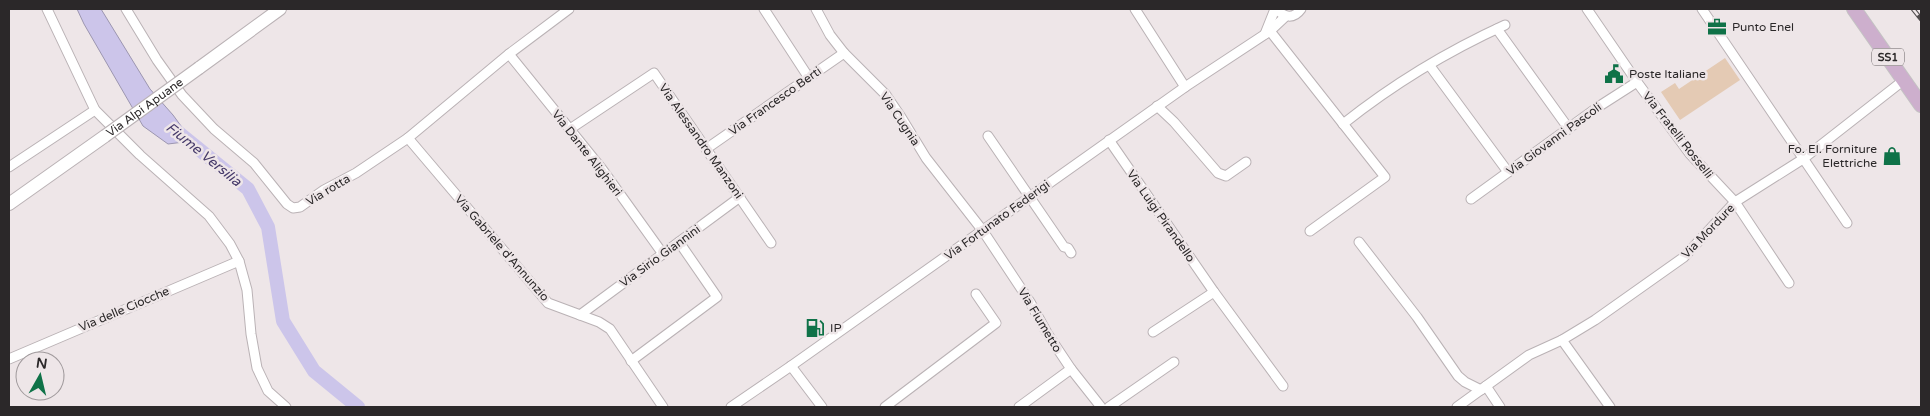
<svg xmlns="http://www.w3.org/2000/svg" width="1930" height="416" font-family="'Varela Round',sans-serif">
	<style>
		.green { fill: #e4cab4 }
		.water { fill: #ccc5ea; stroke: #9c96b0 }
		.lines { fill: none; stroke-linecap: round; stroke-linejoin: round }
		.river { stroke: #ccc5ea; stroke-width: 14 }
		.street-casing { stroke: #bab2b5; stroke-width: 11 }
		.secondary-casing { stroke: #bab2b5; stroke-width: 14 }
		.primary-casing { stroke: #c4c3c3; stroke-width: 16 }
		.street { stroke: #fff; stroke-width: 9 }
		.secondary { stroke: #fff; stroke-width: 12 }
		.primary { stroke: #cdafcd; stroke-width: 14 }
		.rail-casing { stroke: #504c4d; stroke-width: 4.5 }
		.rail { stroke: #eee6e8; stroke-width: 2.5; stroke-dasharray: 8; stroke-linecap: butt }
		.secondary-bridge-casing { stroke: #bab2b5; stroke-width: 14; stroke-linecap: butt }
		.secondary-bridge { stroke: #fff; stroke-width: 12 }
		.labels { text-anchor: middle; stroke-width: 5; stroke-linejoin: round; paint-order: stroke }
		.shield { fill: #eee6e8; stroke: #666162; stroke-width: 1 }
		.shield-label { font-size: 11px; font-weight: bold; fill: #2b2829 }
		.poi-label { font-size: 12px; fill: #2b2829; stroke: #eee6e8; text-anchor: start }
		.street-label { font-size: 12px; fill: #2b2829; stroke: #eee6e8 }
		.water-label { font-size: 14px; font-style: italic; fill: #463a6a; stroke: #eee6e8 }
	</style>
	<rect width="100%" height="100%" fill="#eee6e8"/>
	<polygon class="green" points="1725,58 1740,80 1680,120 1661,92 1675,83 1679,89"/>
	<polygon class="water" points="77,9 101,9 150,89 173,115 192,141 168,144 143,126 84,24"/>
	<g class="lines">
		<polyline class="river" points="174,129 248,189 268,227 283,321 314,371 358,407"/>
		<g class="street-casing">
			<g id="street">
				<polyline points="47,9 95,110 140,155 209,216 230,244 239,261 247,290 251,334 257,368 268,391 286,407"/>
				<polyline points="126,9 157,60 182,95 214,129 254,163 287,204 293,208 300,207 324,190 356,173 408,138 509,54 569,9"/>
				<polyline points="764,9 809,78"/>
				<polyline points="816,9 830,35 844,53 886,95 901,117 926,158 983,231 1030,302 1047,333 1071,369 1101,407"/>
				<polyline points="1135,9 1185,87"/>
				<path d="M1277 9C1284 18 1294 19 1301 9"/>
				<polyline points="1587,9 1637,82 1690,154 1735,202 1789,283"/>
				<polyline points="1702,9 1847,223"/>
				<polyline points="1497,29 1569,129"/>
				<polyline points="1270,31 1385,177 1310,231"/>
				<polyline points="1265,34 1275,9"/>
				<polyline points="509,54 602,169 663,254"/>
				<polyline points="1430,66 1508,172"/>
				<polyline points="1157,106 1174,122 1218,173 1226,176 1246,162"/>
				<path d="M1343 124C1392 85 1448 51 1505 25"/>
				<polyline points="570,129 654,73 771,243"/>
				<polyline points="988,136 1064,247 1068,248 1071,253"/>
				<polyline points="408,138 548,303 599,322 610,329 663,407"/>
				<polyline points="1109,140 1214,292 1283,386"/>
				<polyline points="706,149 844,53"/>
				<polyline points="9,167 95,110"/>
				<polyline points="1471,199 1598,107 1637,82"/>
				<polyline points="1359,242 1417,317 1458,376 1465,382 1481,390"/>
				<polyline points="580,315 740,197"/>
				<polyline points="1153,332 1214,292"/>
				<polyline points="1562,340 1610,407"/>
				<polyline points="9,359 239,261"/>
				<polyline points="631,361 717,297 679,242"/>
				<polyline points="791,366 822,407"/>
				<polyline points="1486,386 1500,407"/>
				<polyline points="731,407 791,366 1185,87 1270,31 1286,16"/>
				<polyline points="885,407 996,323 976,294"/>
				<polyline points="1019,407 1071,369"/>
				<polyline points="1109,407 1174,362"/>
				<polyline points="1457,407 1529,355 1562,340 1595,320 1684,257 1735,202 1803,159 1904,80"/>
			</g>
		</g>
		<g class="secondary-casing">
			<g id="secondary">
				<polyline points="199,68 280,9"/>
				<polyline points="9,204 105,136"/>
			</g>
		</g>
		<g class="primary-casing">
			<polyline id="primary" points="1854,9 1921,105"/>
		</g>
		<use href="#street" class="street"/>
		<use href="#secondary" class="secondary"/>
		<use href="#primary" class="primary"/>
		<g class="rail-casing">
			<polyline id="rail" points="1913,9 1921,19"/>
		</g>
		<use href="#rail" class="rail"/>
		<g class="secondary-bridge-casing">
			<g id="secondary-bridge">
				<path id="s1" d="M105 136 199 68"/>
			</g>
		</g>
		<use href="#secondary-bridge" class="secondary-bridge"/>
	</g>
	<defs>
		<g id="office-bare" transform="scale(1.5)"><path d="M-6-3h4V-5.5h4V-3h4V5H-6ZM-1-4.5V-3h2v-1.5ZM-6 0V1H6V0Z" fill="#0f7248" stroke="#eee6e8" stroke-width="2.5" paint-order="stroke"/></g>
		<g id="civic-bare" transform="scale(1.5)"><path d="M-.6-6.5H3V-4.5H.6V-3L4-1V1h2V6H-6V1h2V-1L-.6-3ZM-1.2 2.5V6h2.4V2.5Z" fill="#0f7248" stroke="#eee6e8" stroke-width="2.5" paint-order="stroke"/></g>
		<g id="shop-bare" transform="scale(1.5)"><path d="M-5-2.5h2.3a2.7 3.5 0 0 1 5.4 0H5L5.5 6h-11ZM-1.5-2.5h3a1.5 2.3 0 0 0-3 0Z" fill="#0f7248" stroke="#eee6e8" stroke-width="2.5" paint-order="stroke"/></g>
		<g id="fuel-bare" transform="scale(1.5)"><path d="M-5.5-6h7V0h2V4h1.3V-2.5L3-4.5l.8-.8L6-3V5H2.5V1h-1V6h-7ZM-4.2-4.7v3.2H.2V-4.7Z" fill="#0f7248" stroke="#eee6e8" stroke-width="2.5" paint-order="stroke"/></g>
	</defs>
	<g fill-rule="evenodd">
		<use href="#office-bare" x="1717" y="27"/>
		<use href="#civic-bare" x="1614" y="74"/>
		<use href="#shop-bare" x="1892" y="156"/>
		<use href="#fuel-bare" x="815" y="328"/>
	</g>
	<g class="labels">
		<rect class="shield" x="1872" y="48.5" width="32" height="17" rx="4"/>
		<g class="shield-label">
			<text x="1888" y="61">SS1</text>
		</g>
		<g class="poi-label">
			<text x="1732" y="31">Punto Enel</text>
			<text x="1629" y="78">Poste Italiane</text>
			<text x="1877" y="153" text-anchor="end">Fo. El. Forniture<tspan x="1877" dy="14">Elettriche</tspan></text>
			<text x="830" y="332">IP</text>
		</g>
		<g class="street-label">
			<text transform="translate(775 101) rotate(-35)" y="4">Via Francesco Berti</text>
			<text dy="4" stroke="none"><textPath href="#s1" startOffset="49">Via Alpi Apuane</textPath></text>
			<text transform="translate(900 119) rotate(56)" y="4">Via Cugnia</text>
			<text transform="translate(1678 135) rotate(52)" y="4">Via Fratelli Rosselli</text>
			<text transform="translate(1554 139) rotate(-36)" y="4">Via Giovanni Pascoli</text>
			<text transform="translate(701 141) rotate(55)" y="4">Via Alessandro Manzoni</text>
			<text transform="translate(587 153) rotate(52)" y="4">Via Dante Alighieri</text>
			<text transform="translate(328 190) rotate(-31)" y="4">Via rotta</text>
			<text transform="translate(1161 216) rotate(55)" y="4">Via Luigi Pirandello</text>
			<text transform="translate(997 220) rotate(-36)" y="4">Via Fortunato Federigi</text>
			<text transform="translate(1708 231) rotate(-46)" y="4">Via Mordure</text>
			<text transform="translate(502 248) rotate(49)" y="4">Via Gabriele d'Annunzio</text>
			<text transform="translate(660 256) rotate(-36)" y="4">Via Sirio Giannini</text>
			<text transform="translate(124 309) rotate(-23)" y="4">Via delle Ciocche</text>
			<text transform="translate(1040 320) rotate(59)" y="4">Via Fiumetto</text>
		</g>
		<g class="water-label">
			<text transform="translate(204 154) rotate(39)" y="5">Fiume Versilia</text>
		</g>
	</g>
	<rect width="1930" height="416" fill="none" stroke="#2b2829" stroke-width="20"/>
	<g transform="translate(40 376) rotate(8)"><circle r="24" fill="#eee6e8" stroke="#a09a9c"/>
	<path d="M0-4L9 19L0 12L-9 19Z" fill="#0f7248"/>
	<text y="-8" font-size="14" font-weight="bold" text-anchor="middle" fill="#2b2829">N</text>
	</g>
</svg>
